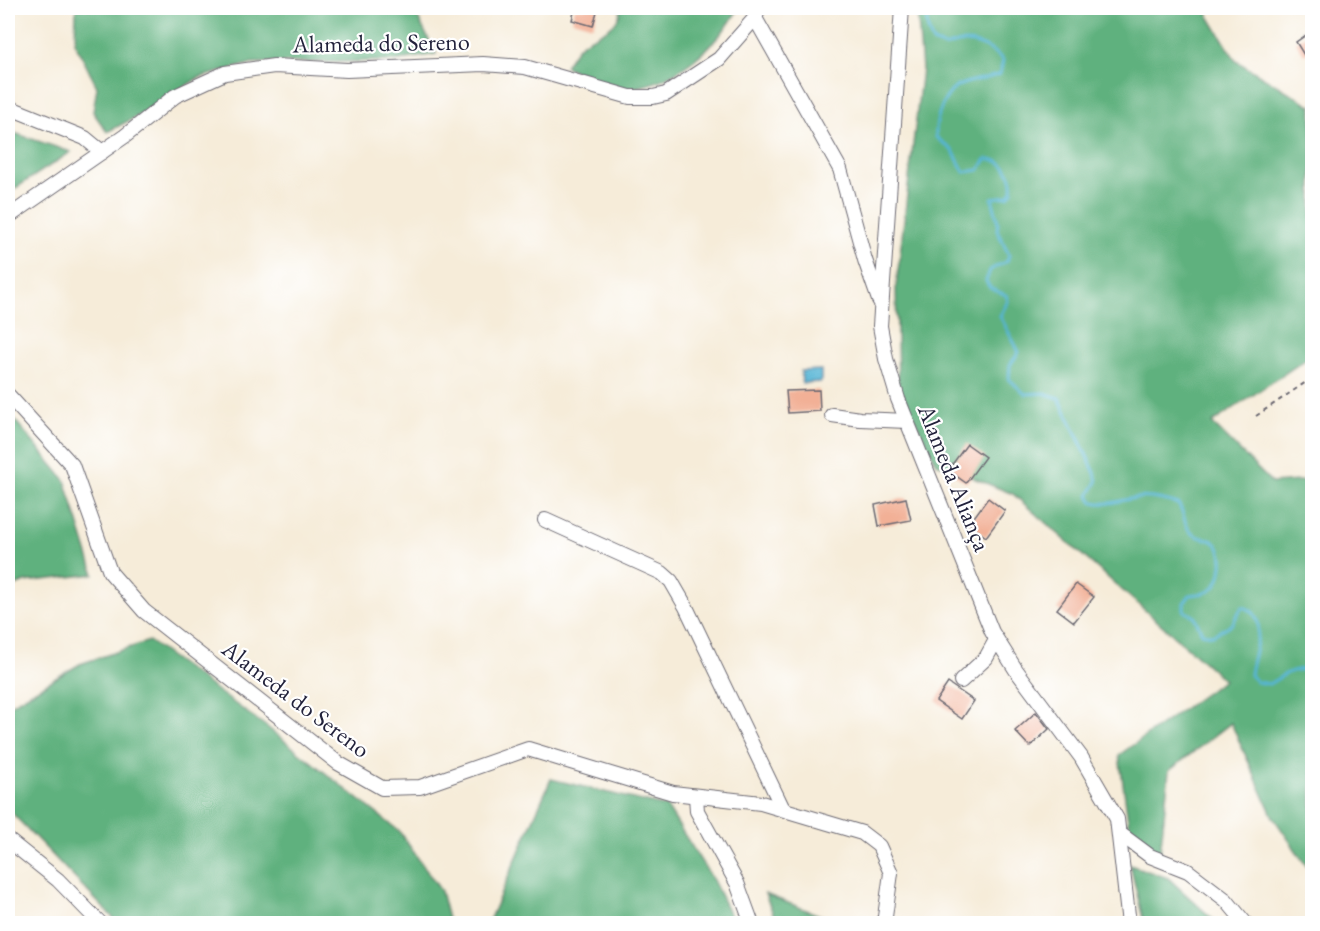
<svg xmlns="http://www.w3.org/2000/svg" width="1320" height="931" font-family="'EB Garamond',serif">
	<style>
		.forest { fill: #5fb17e; stroke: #406a5c; stroke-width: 1.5 }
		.water { fill: #56b5d5; stroke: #3c6c88; stroke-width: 1.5 }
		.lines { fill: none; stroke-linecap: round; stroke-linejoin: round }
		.stream { stroke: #56b5d5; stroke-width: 3 }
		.building { fill: #f2b096 }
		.minor-casing { stroke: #6c6972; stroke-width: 16 }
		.path { stroke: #6c6972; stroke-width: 2; stroke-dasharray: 4.5 4.5; stroke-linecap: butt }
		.minor { stroke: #fff; stroke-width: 14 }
		.labels { text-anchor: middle; stroke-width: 4.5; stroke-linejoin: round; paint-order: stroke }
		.street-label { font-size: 24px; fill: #22223b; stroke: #fff }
	</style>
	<rect width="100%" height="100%" fill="#fff"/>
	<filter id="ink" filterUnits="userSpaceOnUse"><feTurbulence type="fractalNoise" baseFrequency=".0167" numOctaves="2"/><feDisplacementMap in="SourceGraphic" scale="12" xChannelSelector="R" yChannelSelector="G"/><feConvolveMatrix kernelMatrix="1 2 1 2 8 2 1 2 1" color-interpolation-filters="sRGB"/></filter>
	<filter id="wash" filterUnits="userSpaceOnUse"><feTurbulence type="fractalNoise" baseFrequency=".008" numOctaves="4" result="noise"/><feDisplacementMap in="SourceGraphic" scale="24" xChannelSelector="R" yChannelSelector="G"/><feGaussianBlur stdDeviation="1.35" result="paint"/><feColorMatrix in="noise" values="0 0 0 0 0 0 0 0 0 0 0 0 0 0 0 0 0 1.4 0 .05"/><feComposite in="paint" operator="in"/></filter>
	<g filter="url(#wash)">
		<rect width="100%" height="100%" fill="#f6ecd9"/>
		<g class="forest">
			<polygon points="76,8 413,8 436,54 395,61 253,63 198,78 142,114 107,132 93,112 97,87 75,43"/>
			<path d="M621 8H739C717 46 676 83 630 88 613 90 580 74 565 66 569 60 574 51 579 46 593 33 619 31 621 8Z"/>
			<polygon points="917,8 1204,8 1236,61 1312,106 1312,355 1212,423 1272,483 1312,480 1312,874 1273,817 1231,723 1169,771 1160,854 1129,827 1119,755 1224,680 1013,494 936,463 898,385 896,287 922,69"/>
			<polygon points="8,131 71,152 8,193"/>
			<polygon points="8,412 65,480 94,574 25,582 8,589"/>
			<polygon points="149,641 267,727 399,831 441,891 449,923 118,923 8,809 8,706 80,664"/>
			<polygon points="551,779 667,807 713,880 734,923 488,923"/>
			<polygon points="1130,865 1168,878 1217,923 1144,923"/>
			<polygon points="765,894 840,923 777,923"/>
		</g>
		<polygon class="water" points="821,370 821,382 802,383 801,371"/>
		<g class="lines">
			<path class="stream" d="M931 8C924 19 927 30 933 42L945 47C967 37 986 43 1003 60L1000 74C988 79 975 79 963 84 944 90 935 119 936 137L953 151 964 172 979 170 986 159C1003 158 1014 175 1012 191L1008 196 992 198 998 222 997 230 1009 255 1007 261 990 270 986 281 990 288 1006 295 1008 301 1000 316 1019 352 1010 365 1009 379 1025 394 1044 393 1059 398 1095 473 1097 482 1089 495 1093 502C1109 506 1120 500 1136 498 1149 496 1166 500 1178 504 1184 512 1184 523 1189 530 1195 539 1206 537 1214 542 1227 551 1223 580 1212 589 1206 595 1198 593 1190 595L1184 603V611L1194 616 1202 633 1213 635 1232 624 1242 607C1272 613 1252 654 1250 675L1257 682 1269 684C1284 675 1294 666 1312 671"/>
		</g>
		<g id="blocks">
			<g class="building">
				<polygon points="575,8 598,8 593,26 572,20"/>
				<polygon points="1312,31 1312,50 1304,55 1296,42"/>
				<polygon points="819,390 820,411 788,413 786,391"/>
				<polygon points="967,444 985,457 966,483 948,470"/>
				<polygon points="906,498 911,520 879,526 875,505"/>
				<polygon points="988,498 1005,511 986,537 969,524"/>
				<polygon points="1076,584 1094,597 1074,622 1057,609"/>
				<polygon points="948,683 974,701 962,719 936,701"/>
				<polygon points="1036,712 1049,729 1030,747 1015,731"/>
			</g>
		</g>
	</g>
	<g filter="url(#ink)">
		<use href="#blocks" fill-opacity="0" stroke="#6c6972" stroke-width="1.5"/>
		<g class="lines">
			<g class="minor-casing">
				<g id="minor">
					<polyline points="902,8 880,326 886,359 898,399 992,632 1016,670 1081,757 1117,819 1129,924"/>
					<polyline points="755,18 840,169 865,260 879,300"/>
					<polyline points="8,107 85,138 102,152"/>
					<polyline points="8,217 125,136 175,96 225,73 274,66 347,70 483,64 525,67 630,97 653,97 666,94 719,59 755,18 759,8"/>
					<polyline points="8,395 72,465 110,572 144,611 338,763 382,788 420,787 528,749 673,793 761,803 862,833 879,846 891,873 884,924"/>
					<polyline points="832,415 860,419 907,421"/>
					<polyline points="545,520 662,573 671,581 686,607 783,809"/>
					<polyline points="961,681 986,658 996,640"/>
					<polyline points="696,796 697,811 737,883 752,924"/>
					<polyline points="1119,833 1150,856 1188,871 1226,900 1246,924"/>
					<polyline points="8,840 58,880 101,924"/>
				</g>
			</g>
			<polyline class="path" points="1256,416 1312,378"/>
			<use href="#minor" class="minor"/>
		</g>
	</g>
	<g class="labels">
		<g class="street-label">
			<text transform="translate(381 43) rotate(-1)" y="8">Alameda do Sereno</text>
			<text transform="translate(954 478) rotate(68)" y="8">Alameda Aliança</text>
			<text transform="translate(296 699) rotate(37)" y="8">Alameda do Sereno</text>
		</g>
	</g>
	<rect width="1320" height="931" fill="none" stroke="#fff" stroke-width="30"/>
</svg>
